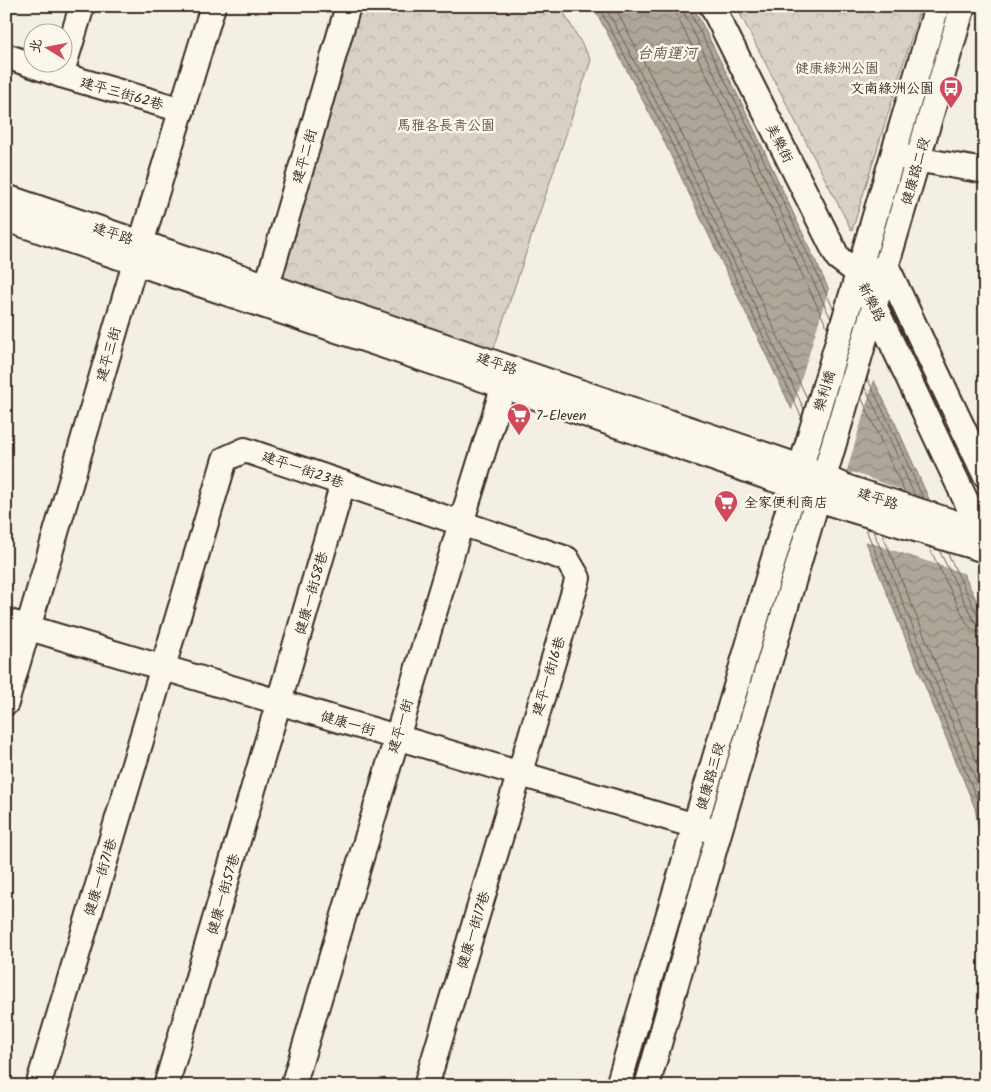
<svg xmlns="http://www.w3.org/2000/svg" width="991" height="1092" font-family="Kalam,'LXGW WenKai TC',sans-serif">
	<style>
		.forest { fill: url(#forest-crowns); stroke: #8a7e72 }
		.water { fill: url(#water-waves); stroke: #817468 }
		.pier { fill: #f3efe4 }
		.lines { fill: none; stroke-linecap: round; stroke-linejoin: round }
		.shore { stroke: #695c50; stroke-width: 1 }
		.minor-casing { stroke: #3b2a1e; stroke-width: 28 }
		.minor { stroke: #fbf7ec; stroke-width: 24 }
		.labels { text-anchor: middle; stroke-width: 5; stroke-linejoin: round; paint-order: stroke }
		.park-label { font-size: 14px; fill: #625448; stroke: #fbf7ec }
		.poi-label { font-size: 14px; fill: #3b2a1e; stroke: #fbf7ec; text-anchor: start }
		.street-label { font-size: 14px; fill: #3b2a1e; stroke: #fbf7ec }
		.water-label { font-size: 15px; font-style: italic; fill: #645549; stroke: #fbf7ec }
	</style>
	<defs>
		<pattern id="forest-crowns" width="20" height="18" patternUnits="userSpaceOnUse" patternTransform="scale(1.25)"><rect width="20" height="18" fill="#d8d1c6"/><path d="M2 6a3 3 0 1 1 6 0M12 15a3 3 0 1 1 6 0" fill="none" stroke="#bab4aa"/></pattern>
		<pattern id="water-waves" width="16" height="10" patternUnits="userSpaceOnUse" patternTransform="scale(1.25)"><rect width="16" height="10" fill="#afa69a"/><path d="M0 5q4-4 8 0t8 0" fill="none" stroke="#90877d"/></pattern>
	</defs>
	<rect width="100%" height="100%" fill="#f3efe4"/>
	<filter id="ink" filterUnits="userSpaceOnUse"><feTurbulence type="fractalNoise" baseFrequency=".02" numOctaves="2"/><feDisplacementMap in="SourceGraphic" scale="10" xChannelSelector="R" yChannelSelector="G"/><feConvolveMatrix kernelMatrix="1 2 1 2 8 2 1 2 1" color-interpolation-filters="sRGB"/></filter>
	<g filter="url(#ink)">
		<g class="forest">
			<polygon points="359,6 560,6 591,60 493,351 286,283 280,272"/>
			<polygon points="736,6 921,6 852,231"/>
		</g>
		<polygon class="water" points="593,6 693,6 747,114 829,290 895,423 949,544 985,618 985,851 982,849 975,808 841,481 797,420 662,137"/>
		<g class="pier">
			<polygon points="830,285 875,376 841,490 838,482 795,421 791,413"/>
			<polygon points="852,472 932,501 966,574 862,540 844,497"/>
		</g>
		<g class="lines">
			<g class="shore">
				<polyline points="598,6 667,134 802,418"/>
				<polyline points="605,6 672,132 804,409"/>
				<polyline points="614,6 679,128 807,398"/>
				<polyline points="675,6 677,16 730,122 828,329"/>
				<polyline points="683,6 684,13 737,119 831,319"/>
				<polyline points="689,6 689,10 743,116 834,310"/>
				<polyline points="867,378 890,425 923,498"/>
				<polyline points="864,386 885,428 915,496"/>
				<polyline points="861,397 905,493"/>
				<polyline points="865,527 980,806 985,837"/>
				<polyline points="873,530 985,802"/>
				<polyline points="882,533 985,782"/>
				<polyline points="929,547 967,624 974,631 985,633"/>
				<polyline points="939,550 973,619 978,624 985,625"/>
				<polyline points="947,552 978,616 985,619"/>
			</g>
			<g class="minor-casing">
				<g id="minor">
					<polyline points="712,6 838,258 858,273 875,307 984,539"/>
					<polyline points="6,56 61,75 182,110"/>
					<polyline points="61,75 82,6"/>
					<polyline points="903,157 985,171"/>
					<polyline points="6,197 801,467 848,488 956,523 985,534"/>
					<polyline points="6,219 492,382 773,479 795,486 833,504 985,550"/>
					<polyline points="879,269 887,267 985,475"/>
					<polyline points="260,301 271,272 348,6"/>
					<polyline points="6,621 709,830"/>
					<polyline points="6,703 135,263 213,6"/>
					<polyline points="38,1086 225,459 245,450 567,559 578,578 426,1086"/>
					<polyline points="166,1086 343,483"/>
					<polyline points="293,1086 461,523 508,372"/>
					<polyline points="618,1086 937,6"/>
					<polyline points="647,1086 719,833 963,6"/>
				</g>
			</g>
			<use href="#minor" class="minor"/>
		</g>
	</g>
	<defs>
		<g id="bus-pin" transform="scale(1.25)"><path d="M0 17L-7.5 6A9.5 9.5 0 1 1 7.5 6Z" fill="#d1495b" stroke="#fbf7ec"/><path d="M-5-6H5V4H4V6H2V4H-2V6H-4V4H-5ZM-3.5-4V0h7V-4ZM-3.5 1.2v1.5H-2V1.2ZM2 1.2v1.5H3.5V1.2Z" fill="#fff"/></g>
		<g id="supermarket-pin" transform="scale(1.25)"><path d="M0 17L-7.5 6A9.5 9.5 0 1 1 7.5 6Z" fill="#d1495b" stroke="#fbf7ec"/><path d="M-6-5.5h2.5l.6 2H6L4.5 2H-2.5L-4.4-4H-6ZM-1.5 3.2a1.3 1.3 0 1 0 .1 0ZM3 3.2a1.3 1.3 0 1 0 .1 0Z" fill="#fff"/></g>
	</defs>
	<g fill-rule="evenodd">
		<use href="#bus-pin" x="951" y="88"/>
		<use href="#supermarket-pin" x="519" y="415"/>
		<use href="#supermarket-pin" x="726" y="502"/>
	</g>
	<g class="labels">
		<g class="park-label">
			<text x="837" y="73">健康綠洲公園</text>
			<text x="446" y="130">馬雅各長青公園</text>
		</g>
		<g class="poi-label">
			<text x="934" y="93" text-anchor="end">文南綠洲公園</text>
			<text x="536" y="420">7-Eleven</text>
			<text x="744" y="507">全家便利商店</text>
		</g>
		<g class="street-label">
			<text transform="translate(122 93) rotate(16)" y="5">建平三街62巷</text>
			<text transform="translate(780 143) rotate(63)" y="5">美樂街</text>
			<text transform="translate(304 156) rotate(-74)" y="5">建平二街</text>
			<text transform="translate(915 171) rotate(-74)" y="5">健康路二段</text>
			<text transform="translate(113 233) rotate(18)" y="5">建平路</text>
			<text transform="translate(872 302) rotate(63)" y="5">新樂路</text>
			<text transform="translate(108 354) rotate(-74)" y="5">建平三街</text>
			<text transform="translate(497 363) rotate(19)" y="5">建平路</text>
			<text transform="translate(824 391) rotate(-73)" y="5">樂利橋</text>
			<text transform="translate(303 469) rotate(19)" y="5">建平一街23巷</text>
			<text transform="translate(878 498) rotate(18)" y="5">建平路</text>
			<text transform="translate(311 593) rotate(-74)" y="5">健康一街58巷</text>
			<text transform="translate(548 676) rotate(-73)" y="5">建平一街16巷</text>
			<text transform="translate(348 723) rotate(16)" y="5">健康一街</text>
			<text transform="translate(400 726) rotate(-73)" y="5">建平一街</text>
			<text transform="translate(710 776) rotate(-74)" y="5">健康路三段</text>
			<text transform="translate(100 877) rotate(-73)" y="5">健康一街71巷</text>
			<text transform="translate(223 894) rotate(-74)" y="5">健康一街57巷</text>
			<text transform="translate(473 930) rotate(-73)" y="5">健康一街17巷</text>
		</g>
		<g class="water-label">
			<text x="667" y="58">台南運河</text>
		</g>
	</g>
	<rect width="991" height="1092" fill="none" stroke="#fbf7ec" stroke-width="25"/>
	<rect x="12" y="12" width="966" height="1067" fill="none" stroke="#3b2a1e" stroke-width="2" filter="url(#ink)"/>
	<g transform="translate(48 48) rotate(280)"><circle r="24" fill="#fbf7ec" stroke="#aea59a"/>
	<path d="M0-4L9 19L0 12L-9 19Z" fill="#d1495b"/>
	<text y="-8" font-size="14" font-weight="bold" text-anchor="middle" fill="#3b2a1e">北</text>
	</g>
</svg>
